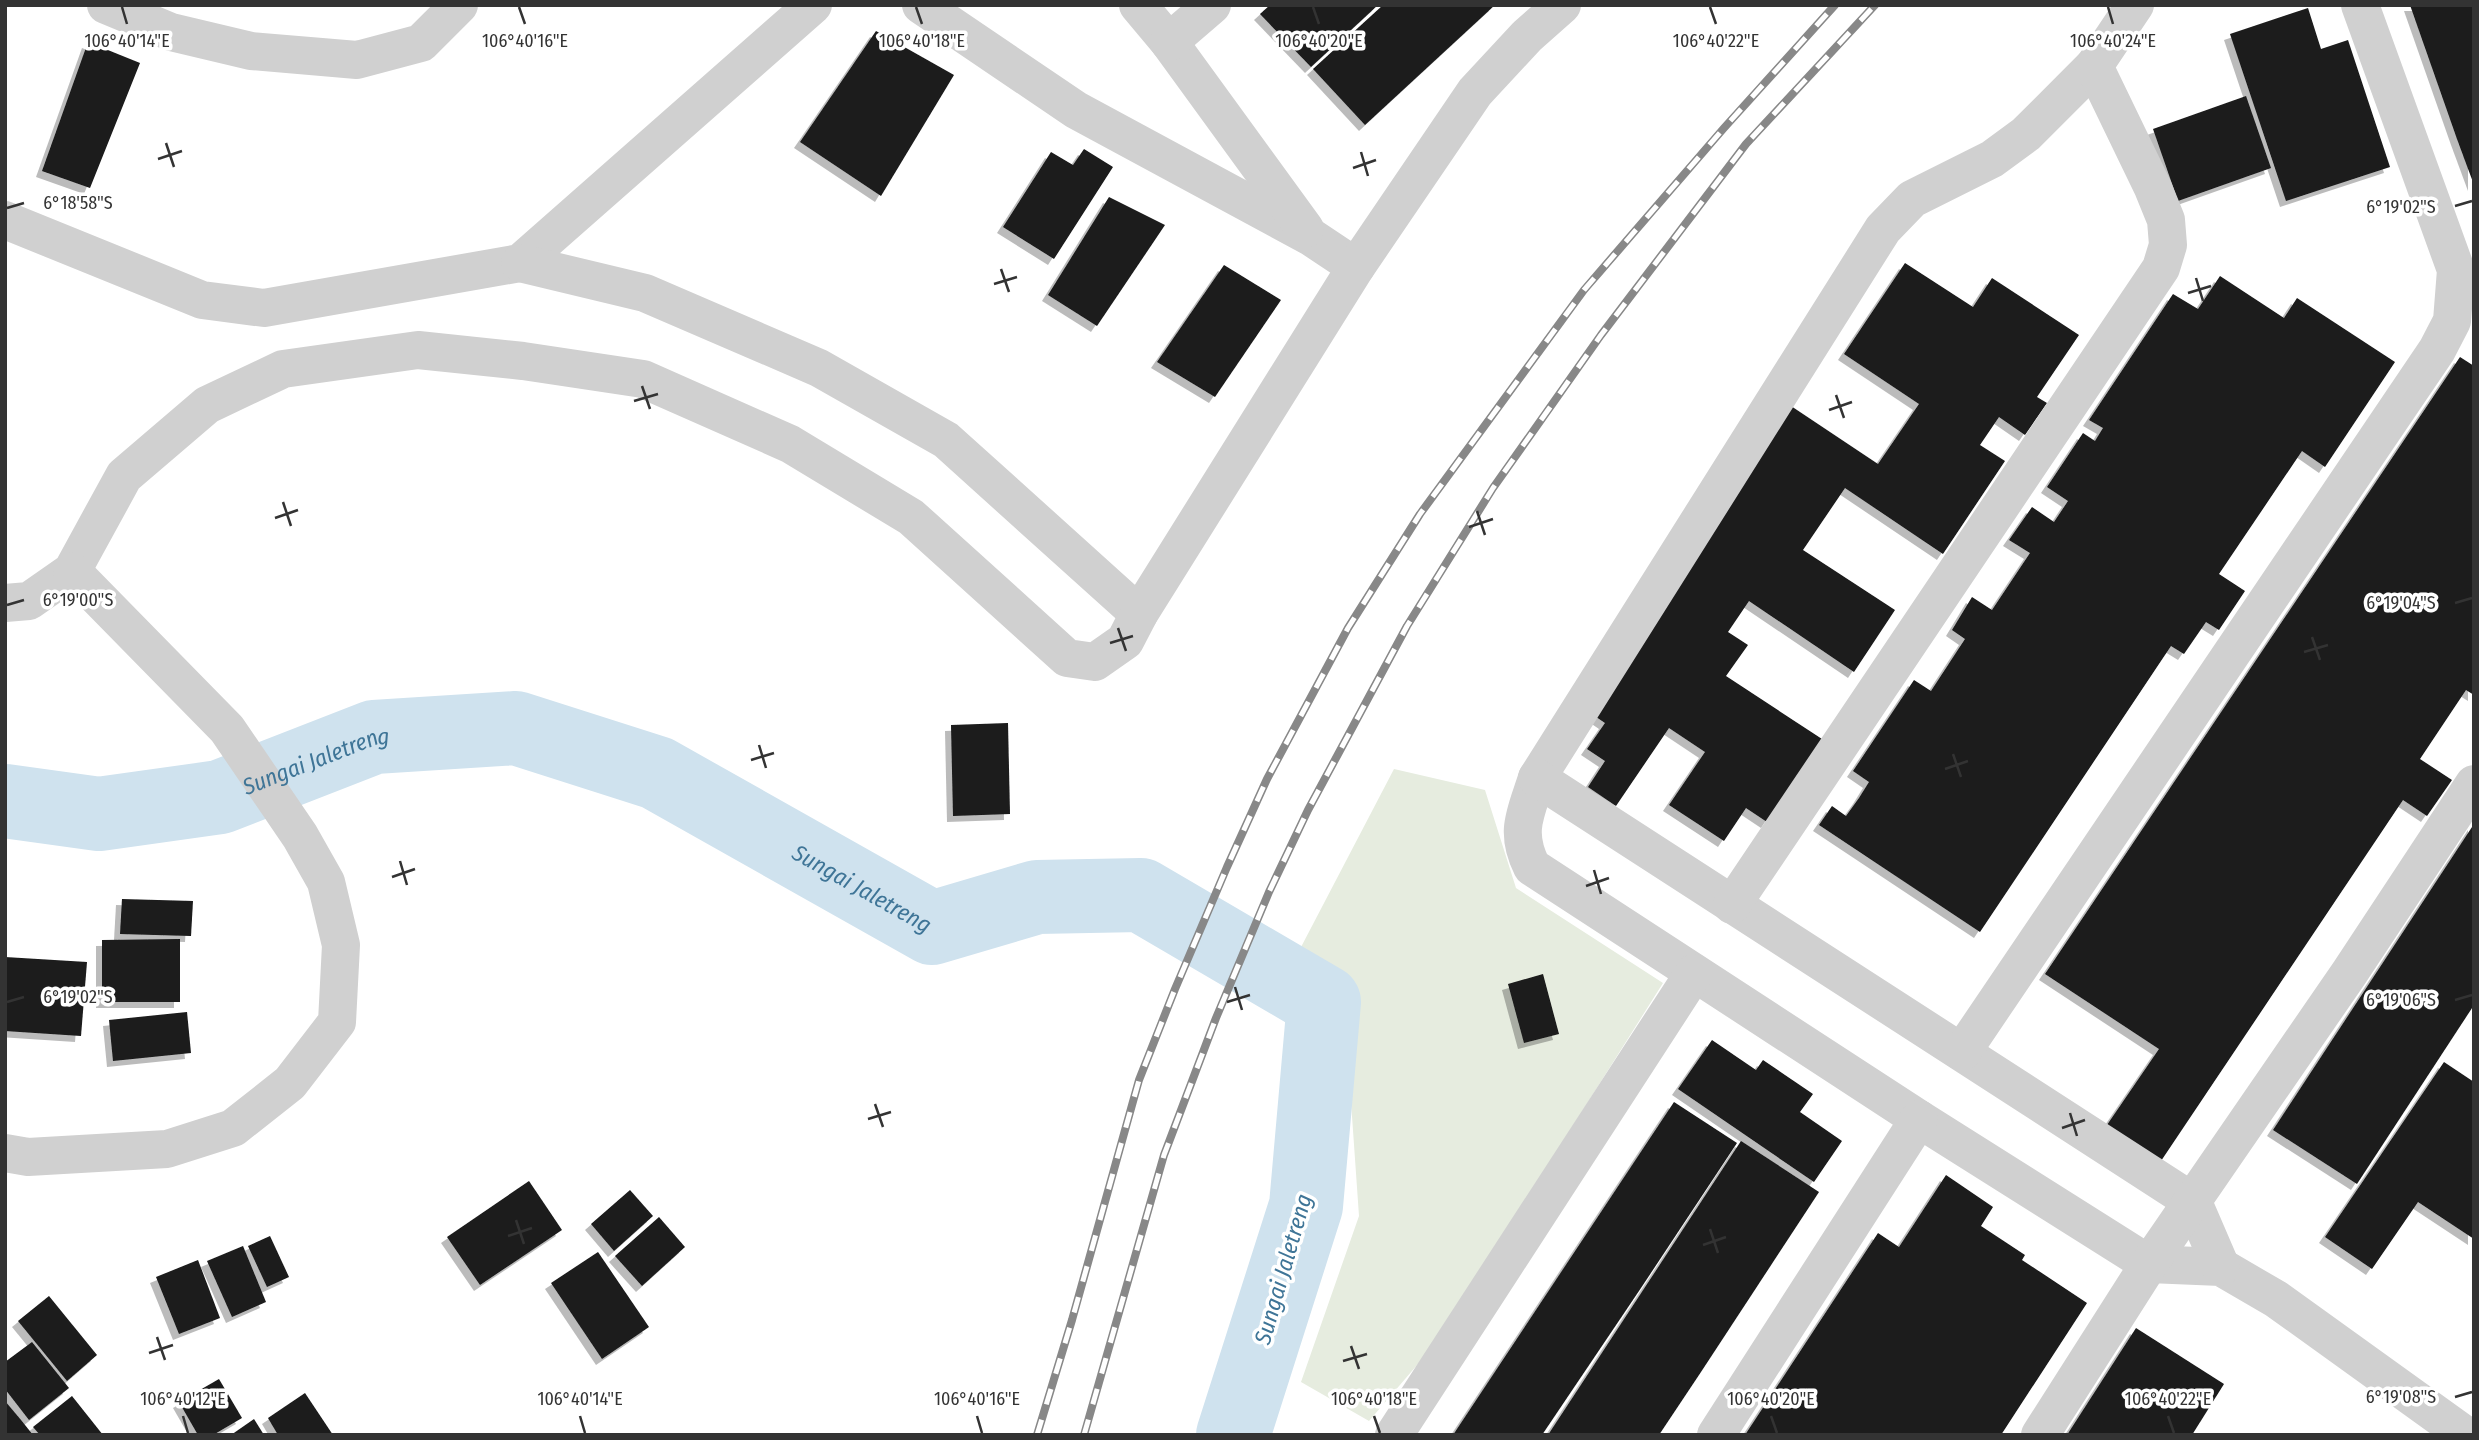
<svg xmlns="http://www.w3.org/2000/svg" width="2479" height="1440" font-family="'Fira Sans Condensed',sans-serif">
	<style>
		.green { fill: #e6ecdf }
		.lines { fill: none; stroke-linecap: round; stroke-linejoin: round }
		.river { stroke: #cfe2ee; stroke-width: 74 }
		.building { fill: #1a1a1a; filter: url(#shadow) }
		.minor { stroke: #d0d0d0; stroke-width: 38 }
		.rail-casing { stroke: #888; stroke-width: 8 }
		.rail { stroke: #fff; stroke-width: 5; stroke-dasharray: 16; stroke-linecap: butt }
		.ticks { fill: none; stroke: #333; stroke-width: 2.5 }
		.labels { text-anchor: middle; stroke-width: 7; stroke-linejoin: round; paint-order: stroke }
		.water-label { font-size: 23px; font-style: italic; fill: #3f7597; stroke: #fff }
		.ticks-label { font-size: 18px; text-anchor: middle; fill: #333; stroke: #fff; stroke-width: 7; stroke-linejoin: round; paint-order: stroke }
	</style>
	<defs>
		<filter id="shadow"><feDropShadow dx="-6" dy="6" stdDeviation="0" flood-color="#0004"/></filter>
	</defs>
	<rect width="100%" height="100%" fill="#fff"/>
	<polygon class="green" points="1394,769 1485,790 1516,888 1663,983 1436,1343 1369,1421 1301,1382 1359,1216 1344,1002 1300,949"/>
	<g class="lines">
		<path class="river" id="s1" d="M5 801 99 814 220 797 374 737 516 728 657 773 932 928 1037 897 1141 895 1324 1002 1306 1206 1233 1435"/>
	</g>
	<g class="building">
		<polygon points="1270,5 1378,5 1311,67 1260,14"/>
		<polygon points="1383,5 1495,5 1365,125 1313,69"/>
		<polygon points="2410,5 2474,5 2474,185 2457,139"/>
		<polygon points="2308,8 2321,49 2348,40 2390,167 2286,201 2230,34"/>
		<polygon points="876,31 954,75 881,196 800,142"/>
		<polygon points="88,42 140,63 90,188 42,171"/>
		<polygon points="2246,96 2271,168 2178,201 2153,129"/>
		<polygon points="1084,149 1113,167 1054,259 1003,227 1051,152 1073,165"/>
		<polygon points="1109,197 1165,225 1097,326 1048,295"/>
		<polygon points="1905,263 1973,307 1992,278 2079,335 2037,397 2047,403 2025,435 1999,417 1980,445 2005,461 1943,554 1845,488 1803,550 1895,610 1854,672 1749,601 1728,632 1748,645 1726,676 1822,739 1767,822 1746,808 1724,841 1669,805 1705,752 1669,728 1616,806 1588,787 1605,761 1587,749 1605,723 1586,710 1791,406 1878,464 1919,404 1844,354"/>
		<polygon points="1224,265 1281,300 1215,397 1157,362"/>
		<polygon points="2220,276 2284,318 2297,298 2395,362 2325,467 2302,451 2219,574 2245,591 2219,630 2206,622 2184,654 2171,646 1980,932 1819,825 1832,806 1846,816 1859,798 1869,782 1853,771 1914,680 1931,691 1965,639 1952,630 1972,597 1992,610 2030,553 2009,540 2032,507 2054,522 2068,501 2047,487 2083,433 2095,441 2103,428 2089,420 2173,294 2198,309"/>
		<polygon points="2460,357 2474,366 2474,695 2466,690 2420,759 2452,780 2427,816 2403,800 2161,1161 2107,1125 2159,1049 2045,974"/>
		<polygon points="1008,723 1010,814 953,816 951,725"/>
		<polygon points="2474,824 2474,1005 2357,1184 2273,1130"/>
		<polygon points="122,899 193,901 191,936 120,934"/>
		<polygon points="180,939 180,1002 102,1002 102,940"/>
		<polygon points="5,957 87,962 81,1036 5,1031"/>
		<polygon points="1543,974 1559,1034 1524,1043 1508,984"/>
		<polygon points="187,1012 191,1053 113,1061 109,1020"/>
		<polygon points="1712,1040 1756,1070 1763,1060 1813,1094 1800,1112 1842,1141 1814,1182 1678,1089"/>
		<polygon points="2444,1062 2474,1082 2474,1239 2418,1202 2372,1269 2325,1237"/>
		<polygon points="1674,1102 1737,1143 1641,1288 1542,1435 1453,1435"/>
		<polygon points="1741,1141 1819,1192 1701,1372 1659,1435 1548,1435"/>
		<polygon points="1946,1175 1993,1207 1981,1226 2025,1255 2022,1260 2087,1303 2001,1435 1745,1435 1878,1233 1899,1247"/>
		<polygon points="529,1181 562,1230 480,1285 447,1237"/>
		<polygon points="630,1190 653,1216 614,1251 591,1224"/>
		<polygon points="659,1217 685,1247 642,1286 615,1256"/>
		<polygon points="270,1236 289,1277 267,1287 248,1246"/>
		<polygon points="243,1246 266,1302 232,1317 207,1261"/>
		<polygon points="598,1252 649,1327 602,1359 551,1283"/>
		<polygon points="198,1260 220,1318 179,1334 156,1277"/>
		<polygon points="49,1296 97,1355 67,1381 18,1321"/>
		<polygon points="2136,1328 2224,1384 2192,1435 2067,1435"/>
		<polygon points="32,1342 69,1388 29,1420 5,1389 5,1362"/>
		<polygon points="219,1379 242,1418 213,1435 198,1435 179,1402"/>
		<polygon points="305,1393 333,1435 278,1435 268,1418"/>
		<polygon points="72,1396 103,1435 40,1435 33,1427"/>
		<polygon points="5,1401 21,1420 33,1435 5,1435"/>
		<polygon points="254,1419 264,1435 231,1435"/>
	</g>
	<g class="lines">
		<g class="minor">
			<polyline points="106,5 171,32 251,51 357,60 421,43 459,5"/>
			<polyline points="921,5 1076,110 1311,237 1356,267"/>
			<polyline points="1138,5 1169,42 1305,229"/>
			<path d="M2135 5 2094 66 2026 134 1992 159 1912 199 1883 229 1537 778C1526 813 1514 831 1532 867L1919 1119 2149 1264 2221 1267 2276 1299 2465 1435"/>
			<polyline points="1169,42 1212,5"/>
			<polyline points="5,220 202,300 264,308 520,263 813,5"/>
			<polyline points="520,263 645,293 819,368 946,440 1139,614"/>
			<polyline points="5,603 29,601 72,571 124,476 207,405 283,369 418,350 523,361 643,379 790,444 911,517 1067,658 1095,662 1125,641 1139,614 1356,267 1475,92 1527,36 1562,5"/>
			<polyline points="1537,778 2193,1202 2221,1267"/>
			<polyline points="1732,905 2161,268 2168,245 2166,220 2153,188 2094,66"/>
			<polyline points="1962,1052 2437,350 2452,321 2456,270 2360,5"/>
			<polyline points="5,1153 28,1157 167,1149 233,1128 290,1083 337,1022 341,945 326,882 300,836 227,729 72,571"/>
			<polyline points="1394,1435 1694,973"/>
			<polyline points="1716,1435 1919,1119"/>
			<polyline points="2040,1435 2149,1264 2350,972 2474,784"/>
		</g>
		<g class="rail-casing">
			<g id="rail">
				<polyline points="1037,1435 1072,1320 1139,1080 1175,989 1227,867 1267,779 1348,628 1420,514 1584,290 1724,128 1835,5"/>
				<polyline points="1084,1435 1164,1155 1216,1018 1269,892 1308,810 1407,626 1493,488 1601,335 1746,144 1875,5"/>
			</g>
		</g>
		<use href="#rail" class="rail"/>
	</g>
	<path class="ticks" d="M122 7 127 24M519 7 525 24M916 7 922 24M1313 7 1319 24M1710 7 1716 24M2108 7 2113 24M166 143 174 167M1361 152 1368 176M158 159 182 151M1353 168 1376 160M2455 206 2472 201M7 208 24 203M1001 269 1009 292M2196 278 2203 301M994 284 1017 277M2188 293 2211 286M642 386 650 409M1836 395 1844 418M634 401 658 394M1829 410 1852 402M283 502 291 526M1477 511 1485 535M275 518 298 510M1469 527 1493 519M2455 603 2472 598M7 605 24 600M1118 628 1126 651M2312 637 2320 660M1110 643 1133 636M2304 652 2328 645M759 745 766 768M1953 754 1961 777M751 760 774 753M1945 769 1968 761M400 861 407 885M1594 870 1601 894M392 877 415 869M1586 886 1609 878M1235 987 1242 1010M2455 1000 2472 995M7 1002 24 997M1227 1002 1250 995M875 1104 883 1127M2070 1113 2077 1136M868 1119 891 1112M2062 1128 2085 1120M516 1220 524 1244M1710 1229 1718 1253M508 1236 532 1228M1703 1245 1726 1237M157 1337 165 1360M1351 1346 1359 1369M149 1353 173 1345M1343 1361 1367 1354M2455 1397 2472 1392M183 1416 188 1433M580 1416 585 1433M977 1416 982 1433M1374 1416 1380 1433M1771 1416 1777 1433M2168 1416 2174 1433"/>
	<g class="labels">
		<g class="water-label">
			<text dy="8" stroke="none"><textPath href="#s1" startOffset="320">Sungai Jaletreng</textPath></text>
			<text dy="8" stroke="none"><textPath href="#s1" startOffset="908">Sungai Jaletreng</textPath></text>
			<text transform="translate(1283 1269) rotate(-74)" y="8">Sungai Jaletreng</text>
		</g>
	</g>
	<g class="ticks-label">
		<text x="127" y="47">106°40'14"E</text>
		<text x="525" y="47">106°40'16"E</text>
		<text x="922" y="47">106°40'18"E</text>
		<text x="1319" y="47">106°40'20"E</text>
		<text x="1716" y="47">106°40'22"E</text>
		<text x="2113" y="47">106°40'24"E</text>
		<text x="78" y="209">6°18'58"S</text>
		<text x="2401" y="213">6°19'02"S</text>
		<text x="78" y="606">6°19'00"S</text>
		<text x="2401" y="609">6°19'04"S</text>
		<text x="78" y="1003">6°19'02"S</text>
		<text x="2401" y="1006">6°19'06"S</text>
		<text x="2401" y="1403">6°19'08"S</text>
		<text x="183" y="1405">106°40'12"E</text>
		<text x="580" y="1405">106°40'14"E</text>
		<text x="977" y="1405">106°40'16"E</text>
		<text x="1374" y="1405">106°40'18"E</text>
		<text x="1771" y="1405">106°40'20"E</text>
		<text x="2168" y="1405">106°40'22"E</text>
	</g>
	<rect width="2479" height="1440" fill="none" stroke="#333333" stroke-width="14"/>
</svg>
